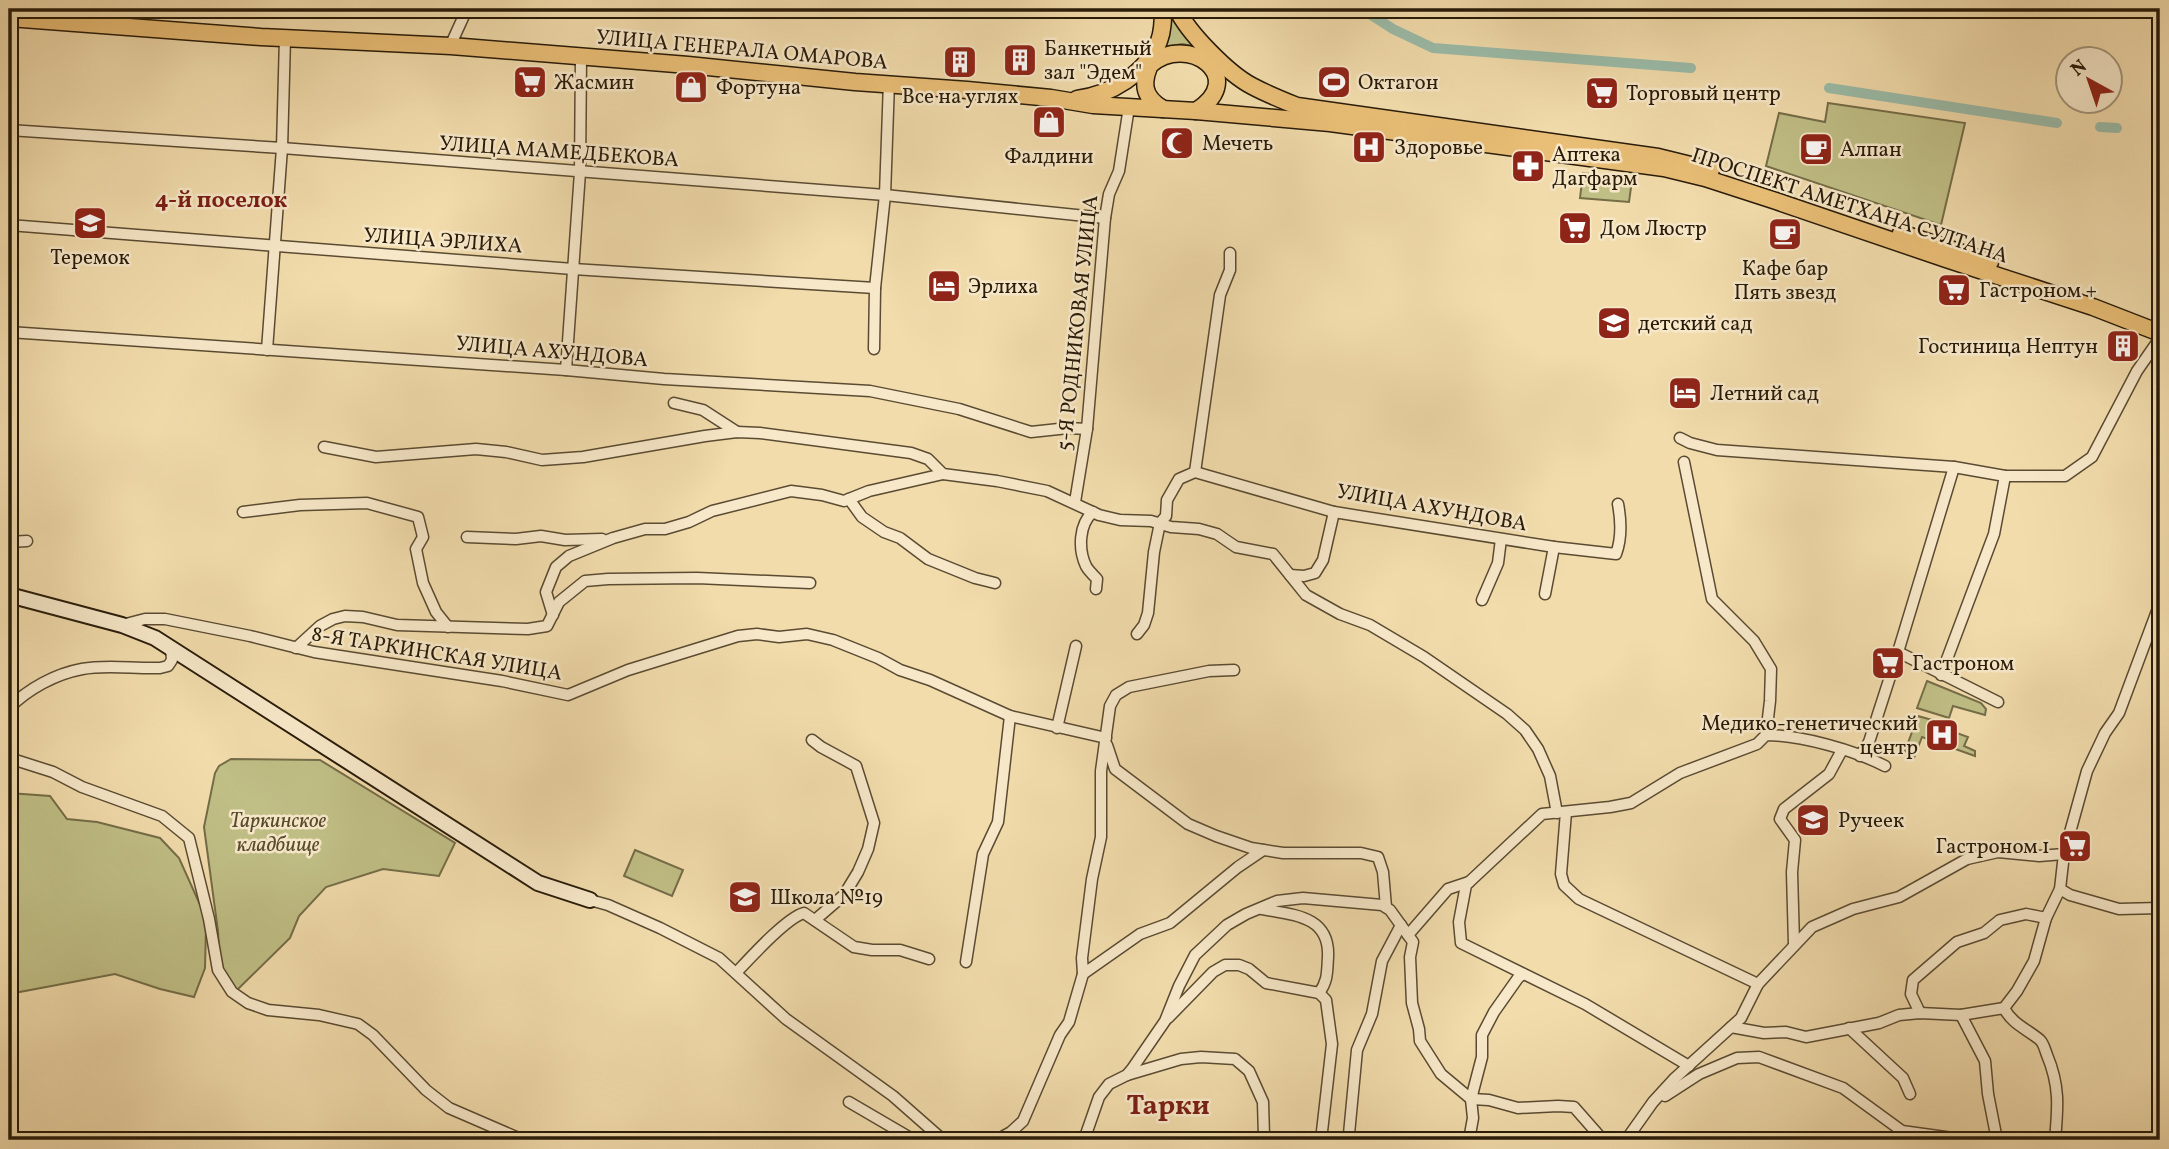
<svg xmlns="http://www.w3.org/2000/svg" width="2169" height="1149" font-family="Vollkorn,serif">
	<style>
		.green { fill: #c0bf86; stroke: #746d48; stroke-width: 2 }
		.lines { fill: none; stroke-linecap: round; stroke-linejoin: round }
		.canal { stroke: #9bbca9; stroke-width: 10 }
		.street-casing { stroke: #5a4b32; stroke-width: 13 }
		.secondary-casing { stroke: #281b09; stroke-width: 18 }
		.primary-casing { stroke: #281b09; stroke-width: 19 }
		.street { stroke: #f7e8c9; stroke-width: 10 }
		.secondary { stroke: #f7e8c9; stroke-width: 14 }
		.primary { stroke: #e9be76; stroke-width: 16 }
		.labels { text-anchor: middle; stroke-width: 5; stroke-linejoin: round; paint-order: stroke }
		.poi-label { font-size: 21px; fill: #281b09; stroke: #f7e8c9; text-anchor: start }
		.street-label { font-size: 21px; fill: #281b09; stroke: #f7e8c9 }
		.park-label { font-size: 21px; font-style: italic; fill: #564c2e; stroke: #f7e8c9 }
		.neighbourhood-label { font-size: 23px; font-weight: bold; fill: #7a1f14; stroke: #f7e8c9 }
		.district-label { font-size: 28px; font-weight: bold; fill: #7a1f14; stroke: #f7e8c9 }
	</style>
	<rect width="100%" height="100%" fill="#f2dcac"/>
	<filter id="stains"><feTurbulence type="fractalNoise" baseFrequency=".00286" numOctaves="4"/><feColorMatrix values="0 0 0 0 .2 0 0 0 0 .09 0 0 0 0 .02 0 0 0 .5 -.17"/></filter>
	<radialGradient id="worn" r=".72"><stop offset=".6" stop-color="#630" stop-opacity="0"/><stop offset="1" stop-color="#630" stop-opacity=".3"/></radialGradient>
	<g class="green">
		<polygon points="1173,15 1199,47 1182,44 1165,47"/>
		<polygon points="1828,103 1965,123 1941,225 1766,166 1779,113 1825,122"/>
		<polygon points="1583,173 1632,180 1629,202 1580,198"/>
		<polygon points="1927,681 1981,703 1986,709 1985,715 1953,706 1949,718 1917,708"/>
		<polygon points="1918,716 1953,726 1951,731 1968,737 1964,746 1975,751 1975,756 1922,737 1914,758 1905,751"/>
		<polygon points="231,759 320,760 455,843 439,876 383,869 326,887 299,916 290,938 235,992 220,968 218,931 204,827 215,773 219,766"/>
		<polygon points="9,793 50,796 67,819 97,822 160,838 179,858 202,909 206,927 205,968 194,997 160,989 115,974 9,994"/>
		<polygon points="635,850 683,870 672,896 624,876"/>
	</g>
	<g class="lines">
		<g class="canal">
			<polyline points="1362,9 1393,29 1433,48 1691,68"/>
			<polyline points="1829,88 2057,123"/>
			<polyline points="2100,127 2117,128"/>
		</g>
		<g class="street-casing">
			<g id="street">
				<polyline points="451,44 467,9"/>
				<polyline points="9,130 282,148 885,195 1105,218"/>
				<polyline points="9,225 573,269 875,288"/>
				<polyline points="9,332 566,370 664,379 870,391 959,409 1031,432 1068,428 1087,429"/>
				<polyline points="874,349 875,288 885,195 889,82"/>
				<polyline points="267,350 282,148 285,38"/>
				<polyline points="566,370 580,172 581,56"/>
				<polyline points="674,403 703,410 737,432"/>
				<polyline points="1680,438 1690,443 1717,450 1954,467 2005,476 2065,476 2092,457 2137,371 2160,338"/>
				<polyline points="324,447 376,457 476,449 506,452 542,460 583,457 705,436 737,432 760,433 911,453 928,459 943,474 997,481 1047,491 1099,515 1120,520 1151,521 1171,527 1199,529 1217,534 1236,547 1273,554 1306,595 1340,614 1370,625 1424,657 1507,714 1525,730 1538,749 1550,776 1557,813"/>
				<polyline points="1684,462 1712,599 1754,641 1771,669 1770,701 1766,735"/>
				<path d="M1195 472 1334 512 1554 547 1616 554C1622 538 1621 520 1618 504"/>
				<polyline points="1195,472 1220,295 1230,270 1230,253"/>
				<polyline points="849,499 862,517 884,532 900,538 928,559 975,578 995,583"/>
				<polyline points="1075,502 1087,429 1105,218 1109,194 1119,171 1129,107"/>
				<polyline points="243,512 300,505 367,503 418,517 423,537 416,549 423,583 436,612 448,627"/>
				<path d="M1093 512C1079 524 1078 549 1086 566 1088 570 1093 575 1097 579L1096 589"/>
				<polyline points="467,537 516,539 541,536 565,540 602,539"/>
				<polyline points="9,542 27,541"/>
				<polyline points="1290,575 1304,576 1315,573 1323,560 1334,512"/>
				<polyline points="1545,594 1554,547"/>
				<polyline points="1482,600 1498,563 1501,539"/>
				<polyline points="553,615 546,592 556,567 569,556 613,538 645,529 665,529 689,522 712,511 791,491 822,495 844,501 869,491 943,474"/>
				<polyline points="122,625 145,619 165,619 250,636 314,652 502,681 568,695 628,670 738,636 757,634 779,637 807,634 833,640 878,658 900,670 930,680 1010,716 1106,738"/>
				<polyline points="1137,634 1144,625 1148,613 1154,552 1160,523 1166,516 1167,500 1179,479 1195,472"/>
				<polyline points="296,648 320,626 333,619 345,616 363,617 397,625 528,629 547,626 559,602 585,581 608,579 697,578 810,583"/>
				<polyline points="1898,652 1998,702"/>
				<polyline points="1234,670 1209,671 1129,687 1116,695 1110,706 1101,771 1101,837 1092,879 1082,958 1083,974 1140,934 1170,923 1238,867 1263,850"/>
				<polyline points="1941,675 1994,534 2005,476"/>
				<path d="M9 708C28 689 55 674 82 669 107 664 134 669 160 668L168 666 172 660 171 647"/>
				<polyline points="1057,728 1076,646"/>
				<polyline points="812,740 821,747 856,766 874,823 868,849 858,872 844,895 815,920"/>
				<polyline points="1107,745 1115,769 1188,824 1216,836 1251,848 1283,853 1361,853 1378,857 1383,872 1386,907"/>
				<polyline points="1860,756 1869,742 1898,652 1954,467"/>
				<polyline points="9,758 53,772 82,787 162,816 189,838 209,919 218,970 232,992 248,1003 268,1010 319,1015 358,1024 373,1035 426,1090 449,1108 523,1140"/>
				<polyline points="1566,812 1561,874 1564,885 1579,899 1758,984"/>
				<polyline points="2060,889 2070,895 2119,909 2160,908"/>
				<polyline points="590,900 608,905 660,928 719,958 786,1019 893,1096 943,1140"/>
				<path d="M1262 909C1294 915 1330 916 1328 957 1327 972 1328 981 1319 993"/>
				<polyline points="1408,935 1448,889 1469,882"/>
				<polyline points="1794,944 1792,872 1795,840 1780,819 1784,809 1829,774 1842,750"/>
				<polyline points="966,962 983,854 998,822 1010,716"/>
				<path d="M736 973C750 958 786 918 804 913L854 947 872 950H900L929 959"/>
				<polyline points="1920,1013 1911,994 1913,980 1957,942 1984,933 2000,920 2026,914 2046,918"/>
				<polyline points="1961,1015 1985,1061 1988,1094 1997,1140"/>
				<polyline points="1168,1018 1213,972 1225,965 1239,965 1249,969 1266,983 1319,993 1326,1000 1332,1044 1321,1140"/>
				<polyline points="1731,1027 1764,1033 1786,1032 1806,1037 1879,1023 1899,1015 1920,1013 1961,1015 2004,1008"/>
				<polyline points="1849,1028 1903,1078 1910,1094"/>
				<path d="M1689 1066 1585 1004 1461 943 1459 922 1466 885 1542 814 1610 807 1631 803 1680 773 1757 744 1766 735C1800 735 1854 750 1885 766"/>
				<polyline points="1127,1075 1181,1059 1201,1057 1235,1059 1249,1071 1263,1102 1264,1137 1261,1140"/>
				<polyline points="1665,1096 1699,1074 1737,1058 1759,1057 1843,1088 1902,1131 1967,1140"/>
				<polyline points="849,1102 914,1140"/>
				<polyline points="997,1140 1011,1132 1023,1121 1060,1035 1069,1022 1083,974"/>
				<polyline points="1084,1140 1099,1097 1109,1084 1127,1075 1132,1069 1165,1021 1179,986 1195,955 1227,925 1246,914 1277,901 1303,898 1382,905 1390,910 1413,942 1410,957 1412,1003 1419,1029 1420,1041 1441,1074 1471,1099 1489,1100 1518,1108 1558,1106 1574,1107 1603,1140"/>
				<polyline points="1350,1140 1349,1134 1357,1050 1372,1014 1382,961 1401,925"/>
				<polyline points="1469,1140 1473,1118 1471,1099 1482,1057 1482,1035 1494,1012 1518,978 1523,974"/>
				<polyline points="1626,1140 1653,1102 1675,1078 1741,1018 1758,984 1812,927 1853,909 1899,897 1967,859 1998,852 2039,856 2064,854"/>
				<path d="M2055 1140C2058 1107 2060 1086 2047 1055 2045 1050 2044 1044 2040 1040 2027 1029 2012 1024 2004 1008L2017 991 2034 961 2046 918 2060 889 2064 854 2087 771 2105 733 2119 713 2160 603"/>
			</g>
		</g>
		<g class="secondary-casing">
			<polyline id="secondary" points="9,595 122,625 155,638 538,883 590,900"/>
		</g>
		<g class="primary-casing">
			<g id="primary">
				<path d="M1177 9C1188 33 1229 74 1252 86 1267 94 1282 100 1297 106L1658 157 1711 170"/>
				<polyline points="9,18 261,37 451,46 688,65 855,82 967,90 1051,98 1093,105 1196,111 1330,123 1664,168 1705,178 1776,201 1946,259 2093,307 2160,333"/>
				<path d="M1152 60C1142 81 1141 96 1163 109"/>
				<path d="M1150 65C1187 32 1250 77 1196 111"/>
				<path d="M1077 99C1110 95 1147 73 1159 41 1163 31 1163 20 1163 9"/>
				<polyline points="1901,233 1990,262"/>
			</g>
		</g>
		<use href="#street" class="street"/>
		<use href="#secondary" class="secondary"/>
		<use href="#primary" class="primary"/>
	</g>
	<defs>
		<g id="building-square" transform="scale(1.75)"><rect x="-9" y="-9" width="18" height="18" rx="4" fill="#8f2418" stroke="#f7e8c9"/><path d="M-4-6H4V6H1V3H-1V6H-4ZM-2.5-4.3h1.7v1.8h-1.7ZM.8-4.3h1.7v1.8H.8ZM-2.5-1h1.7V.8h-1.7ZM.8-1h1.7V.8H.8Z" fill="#fff"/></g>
		<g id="supermarket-square" transform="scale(1.75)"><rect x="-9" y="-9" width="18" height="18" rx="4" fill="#8f2418" stroke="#f7e8c9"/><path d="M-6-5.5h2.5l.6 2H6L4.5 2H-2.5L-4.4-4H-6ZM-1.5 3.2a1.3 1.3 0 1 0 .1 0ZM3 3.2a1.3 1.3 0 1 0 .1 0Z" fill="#fff"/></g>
		<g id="stadium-square" transform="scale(1.75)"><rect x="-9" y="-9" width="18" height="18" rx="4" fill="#8f2418" stroke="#f7e8c9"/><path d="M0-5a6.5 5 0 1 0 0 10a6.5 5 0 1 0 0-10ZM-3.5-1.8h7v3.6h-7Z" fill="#fff"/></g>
		<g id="shop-square" transform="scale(1.75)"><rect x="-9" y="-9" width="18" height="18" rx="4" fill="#8f2418" stroke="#f7e8c9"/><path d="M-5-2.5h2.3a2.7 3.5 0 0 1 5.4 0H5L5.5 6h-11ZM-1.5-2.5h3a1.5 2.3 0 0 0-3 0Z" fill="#fff"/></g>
		<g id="mosque-square" transform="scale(1.75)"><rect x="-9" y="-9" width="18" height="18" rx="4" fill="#8f2418" stroke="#f7e8c9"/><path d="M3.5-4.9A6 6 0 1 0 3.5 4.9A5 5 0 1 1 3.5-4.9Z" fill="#fff"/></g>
		<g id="hospital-square" transform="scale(1.75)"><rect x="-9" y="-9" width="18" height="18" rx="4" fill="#8f2418" stroke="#f7e8c9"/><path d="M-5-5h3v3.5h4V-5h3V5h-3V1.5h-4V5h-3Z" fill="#fff"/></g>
		<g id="cafe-square" transform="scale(1.75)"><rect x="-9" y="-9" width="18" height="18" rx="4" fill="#8f2418" stroke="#f7e8c9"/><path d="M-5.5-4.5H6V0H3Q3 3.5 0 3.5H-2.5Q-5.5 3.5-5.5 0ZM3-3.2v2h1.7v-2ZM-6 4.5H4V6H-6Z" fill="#fff"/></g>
		<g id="pharmacy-square" transform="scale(1.75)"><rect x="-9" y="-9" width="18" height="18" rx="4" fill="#8f2418" stroke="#f7e8c9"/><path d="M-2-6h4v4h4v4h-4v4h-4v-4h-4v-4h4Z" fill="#fff"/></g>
		<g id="school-square" transform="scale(1.75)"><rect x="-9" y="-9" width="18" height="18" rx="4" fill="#8f2418" stroke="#f7e8c9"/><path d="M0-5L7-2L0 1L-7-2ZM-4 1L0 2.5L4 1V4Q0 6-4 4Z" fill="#fff"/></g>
		<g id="hotel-square" transform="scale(1.75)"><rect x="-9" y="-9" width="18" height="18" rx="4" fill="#8f2418" stroke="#f7e8c9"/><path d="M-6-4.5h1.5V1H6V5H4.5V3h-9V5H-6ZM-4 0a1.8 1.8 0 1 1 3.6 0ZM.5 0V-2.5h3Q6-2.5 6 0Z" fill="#fff"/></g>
	</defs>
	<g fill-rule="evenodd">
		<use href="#building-square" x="1020" y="60"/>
		<use href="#building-square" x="960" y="62"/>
		<use href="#supermarket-square" x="530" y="82"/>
		<use href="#stadium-square" x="1334" y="82"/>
		<use href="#shop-square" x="691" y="87"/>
		<use href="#supermarket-square" x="1602" y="93"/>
		<use href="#shop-square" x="1049" y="122"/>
		<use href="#mosque-square" x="1177" y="143"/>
		<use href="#hospital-square" x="1369" y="147"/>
		<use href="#cafe-square" x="1816" y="149"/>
		<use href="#pharmacy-square" x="1528" y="166"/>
		<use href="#school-square" x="90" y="223"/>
		<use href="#supermarket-square" x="1575" y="228"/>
		<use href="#cafe-square" x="1785" y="234"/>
		<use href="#hotel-square" x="944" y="286"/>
		<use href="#supermarket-square" x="1954" y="290"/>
		<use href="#school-square" x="1614" y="323"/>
		<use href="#building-square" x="2123" y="346"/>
		<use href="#hotel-square" x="1685" y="393"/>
		<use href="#supermarket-square" x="1888" y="663"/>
		<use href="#hospital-square" x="1942" y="735"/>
		<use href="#school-square" x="1813" y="820"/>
		<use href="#supermarket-square" x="2075" y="846"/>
		<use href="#school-square" x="745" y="897"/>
	</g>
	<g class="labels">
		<g class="poi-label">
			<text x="1044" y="55">Банкетный<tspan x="1044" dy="24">зал "Эдем"</tspan></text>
			<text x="554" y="89">Жасмин</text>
			<text x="1358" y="89">Октагон</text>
			<text x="716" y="94">Фортуна</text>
			<text x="1626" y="100">Торговый центр</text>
			<text x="960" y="103" text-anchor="middle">Все на углях</text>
			<text x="1202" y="150">Мечеть</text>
			<text x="1394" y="154">Здоровье</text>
			<text x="1840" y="156">Алпан</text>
			<text x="1552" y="161">Аптека<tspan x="1552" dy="24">Дагфарм</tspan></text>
			<text x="1049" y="163" text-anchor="middle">Фалдини</text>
			<text x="1600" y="235">Дом Люстр</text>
			<text x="90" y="264" text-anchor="middle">Теремок</text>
			<text x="1785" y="275" text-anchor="middle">Кафе бар<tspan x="1785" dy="24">Пять звезд</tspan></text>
			<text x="968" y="293">Эрлиха</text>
			<text x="1979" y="297">Гастроном +</text>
			<text x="1638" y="330">детский сад</text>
			<text x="2098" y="353" text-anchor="end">Гостиница Нептун</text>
			<text x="1710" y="400">Летний сад</text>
			<text x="1912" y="670">Гастроном</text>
			<text x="1918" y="730" text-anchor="end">Медико-генетический<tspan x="1918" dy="24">центр</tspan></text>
			<text x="1838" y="827">Ручеек</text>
			<text x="2050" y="853" text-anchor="end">Гастроном 1</text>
			<text x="770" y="904">Школа №19</text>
		</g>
		<g class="street-label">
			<text transform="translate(742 49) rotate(5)" y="7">УЛИЦА ГЕНЕРАЛА ОМАРОВА</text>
			<text transform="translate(559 151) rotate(4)" y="7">УЛИЦА МАМЕДБЕКОВА</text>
			<text transform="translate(1850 205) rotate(18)" y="7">ПРОСПЕКТ АМЕТХАНА СУЛТАНА</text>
			<text transform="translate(443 240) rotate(4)" y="7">УЛИЦА ЭРЛИХА</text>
			<text transform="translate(1077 323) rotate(-84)" y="7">5-Я РОДНИКОВАЯ УЛИЦА</text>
			<text transform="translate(552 351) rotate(5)" y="7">УЛИЦА АХУНДОВА</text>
			<text transform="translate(1432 507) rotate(10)" y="7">УЛИЦА АХУНДОВА</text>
			<text transform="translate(437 653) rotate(9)" y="7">8-Я ТАРКИНСКАЯ УЛИЦА</text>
		</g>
		<g class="park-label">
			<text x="278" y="827">Таркинское<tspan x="278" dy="24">кладбище</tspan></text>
		</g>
		<g class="neighbourhood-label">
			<text x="221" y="207">4-й поселок</text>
		</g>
		<g class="district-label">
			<text x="1168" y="1114">Тарки</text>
		</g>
	</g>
	<rect width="2169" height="1149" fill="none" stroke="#f2dcac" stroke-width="35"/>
	<rect x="10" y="10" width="2148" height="1128" fill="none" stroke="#281b09" stroke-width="3.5"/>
	<rect x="18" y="18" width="2134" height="1114" fill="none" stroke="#281b09" stroke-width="2"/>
	<g transform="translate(2089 80) rotate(320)"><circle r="33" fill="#f7e8c9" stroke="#a4967c" stroke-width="2"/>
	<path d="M0-5L12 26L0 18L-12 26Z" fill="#8f2418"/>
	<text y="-10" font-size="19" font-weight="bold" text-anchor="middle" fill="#281b09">N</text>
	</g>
	<rect width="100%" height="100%" filter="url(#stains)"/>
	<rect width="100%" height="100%" fill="url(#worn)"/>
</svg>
